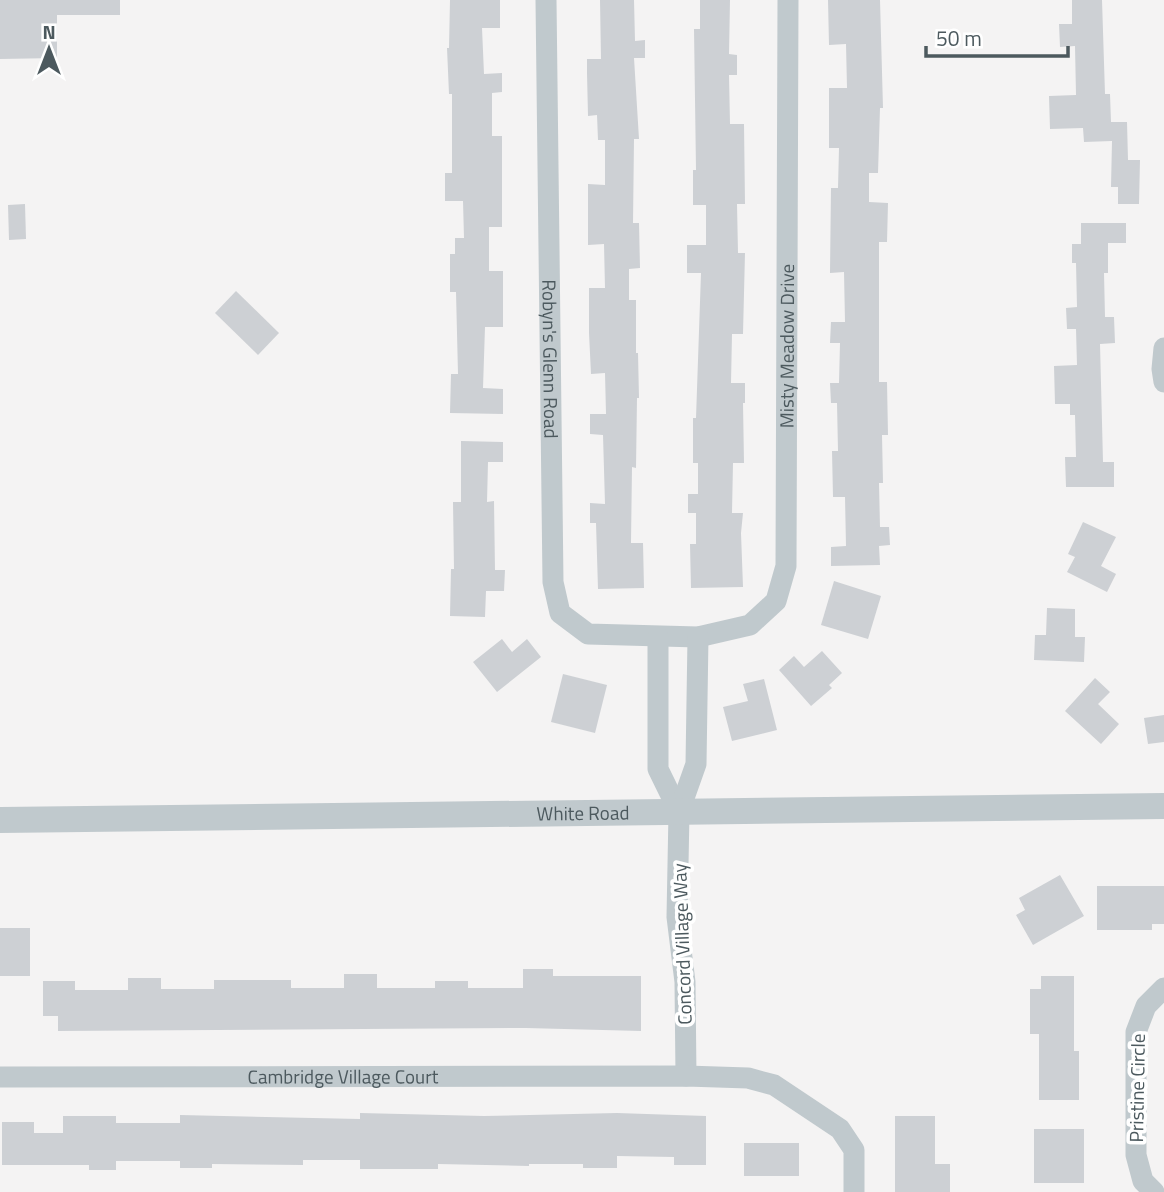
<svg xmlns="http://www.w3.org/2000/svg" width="1164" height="1192" font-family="'Titillium Web',sans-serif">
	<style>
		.building { fill: #cdd0d4 }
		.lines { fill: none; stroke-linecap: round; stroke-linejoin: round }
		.minor { stroke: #c0c9cd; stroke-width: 21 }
		.tertiary { stroke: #c0c9cd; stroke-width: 26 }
		.labels { text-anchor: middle; stroke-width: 7; stroke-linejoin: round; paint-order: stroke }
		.street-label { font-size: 19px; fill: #4c595e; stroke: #fff }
	</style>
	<rect width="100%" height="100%" fill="#f4f3f3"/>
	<g class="building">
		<polygon points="0,0 120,0 120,15 57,15 57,58 0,59"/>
		<polygon points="450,0 500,0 500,28 482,28 484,74 502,73 502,92 492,93 492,136 502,136 502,227 489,227 489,271 503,271 503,327 485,327 483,388 503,389 503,414 450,413 451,374 458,374 456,292 450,292 450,254 455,254 455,238 464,238 463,201 445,201 445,173 452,173 452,94 449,94 447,48 449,48"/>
		<polygon points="600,0 634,0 635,41 645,40 645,58 634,58 639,139 634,139 633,223 639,223 640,268 629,269 629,300 636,300 636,353 638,353 639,398 637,398 636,468 632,467 631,543 643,543 644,588 598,589 596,523 590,523 590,503 605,504 603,435 590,434 590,414 606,414 605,373 591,374 589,333 589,288 605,288 604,244 588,245 588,184 605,185 605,140 598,140 597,115 588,116 587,73 587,59 601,59"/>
		<polygon points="700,0 730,0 729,54 737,55 737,75 729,75 730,124 744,124 745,204 737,204 738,253 745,253 743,334 732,334 731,383 745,383 745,403 743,403 744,463 733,463 732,513 743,513 741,533 743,587 691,588 690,544 696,544 696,513 688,513 688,494 698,494 698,463 693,463 693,418 696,418 701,273 687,273 687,245 706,245 706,205 693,205 693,170 696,170 694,29 700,29"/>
		<polygon points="828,0 880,0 883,108 880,108 878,173 869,173 869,202 888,203 887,242 879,242 879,382 887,382 888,435 882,435 883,483 879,483 880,527 889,527 890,545 879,546 880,565 831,566 831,547 846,546 845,497 833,497 832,451 838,451 837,403 831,403 830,383 839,383 840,343 830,343 831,322 845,322 844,272 830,273 831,188 838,188 839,148 829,148 829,88 847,88 846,44 829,45"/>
		<polygon points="1072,0 1102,0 1105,94 1110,94 1111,122 1127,122 1128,160 1140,160 1139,204 1118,204 1118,187 1111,187 1112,141 1084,142 1083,128 1050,129 1049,96 1076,95 1075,46 1060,47 1059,24 1072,24"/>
		<polygon points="25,204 26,239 9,240 8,205"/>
		<polygon points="1081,223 1126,223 1126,243 1108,243 1108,273 1104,273 1105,317 1114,317 1115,343 1100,344 1103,462 1114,462 1114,487 1066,487 1065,457 1076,457 1075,415 1070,415 1070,404 1055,404 1054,366 1077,365 1076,329 1067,329 1066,308 1077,307 1076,263 1072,263 1072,244 1081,244"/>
		<polygon points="236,291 279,333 258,355 215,313"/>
		<polygon points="461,441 503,442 503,462 488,462 487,502 494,501 495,570 505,570 504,591 486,591 485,617 450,616 451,569 454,569 453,502 461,502"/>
		<polygon points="1083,522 1116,537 1101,566 1116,574 1107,592 1067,572 1075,557 1068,554"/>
		<polygon points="834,581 881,596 868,639 821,625"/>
		<polygon points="1047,608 1075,609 1075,637 1085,637 1084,662 1034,660 1035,635 1046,635"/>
		<polygon points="502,639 512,652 527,639 541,657 497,692 473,662"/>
		<polygon points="822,651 842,673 829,685 832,688 811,706 779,670 794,656 804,667"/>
		<polygon points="563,674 607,685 595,733 551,722"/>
		<polygon points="1095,678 1110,692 1098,704 1119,724 1101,744 1065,711"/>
		<polygon points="764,679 777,730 732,741 723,707 748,701 743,684"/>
		<polygon points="1164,715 1164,742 1148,744 1144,718"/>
		<polygon points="1060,875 1084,916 1033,945 1016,915 1025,910 1019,898"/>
		<polygon points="1097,886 1164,886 1164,924 1152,924 1152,930 1097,930"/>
		<rect x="0" y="928" width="30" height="48"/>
		<polygon points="523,969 553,969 553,976 641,976 641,1031 526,1028 58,1031 58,1016 43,1016 43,981 75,981 75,990 128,990 128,978 161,978 161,989 214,989 214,980 291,980 291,988 344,988 344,974 377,974 377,988 435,988 435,981 468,981 468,988 523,988"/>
		<polygon points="1041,976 1074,976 1074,1051 1079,1051 1079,1100 1039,1100 1039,1034 1030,1034 1030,989 1041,989"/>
		<polygon points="360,1113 484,1116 617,1113 706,1116 706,1165 674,1165 674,1157 617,1156 617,1168 583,1168 583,1164 529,1164 529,1166 438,1164 438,1169 360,1169 360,1160 303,1160 303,1165 212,1164 212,1168 180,1168 180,1161 116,1161 116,1170 89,1170 89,1165 2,1165 2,1122 34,1122 34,1133 63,1133 63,1116 116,1116 116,1123 180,1123 180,1115 360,1119"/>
		<polygon points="895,1116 935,1116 935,1164 950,1164 950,1192 895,1192"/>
		<rect x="1034" y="1129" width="50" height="54"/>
		<rect x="744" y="1143" width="55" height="33"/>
	</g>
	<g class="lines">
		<g class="minor">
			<path id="s1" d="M546 0 553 582 560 613 588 634 698 637 750 625 776 601 786 566 788 0"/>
			<polyline points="1164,348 1162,369 1164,382"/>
			<polyline points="658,637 658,769 679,812"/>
			<polyline points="686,1076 685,982 677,917 679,812 696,764 698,637"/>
			<path id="s2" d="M0 1077 686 1076 748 1078 774 1085 840 1129 854 1150V1192"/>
			<polyline points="1154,1192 1143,1181 1136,1155 1136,1032 1146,1006 1164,988"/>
		</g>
		<path class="tertiary" id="s3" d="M0 820 1164 806"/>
	</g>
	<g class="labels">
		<g class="street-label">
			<text dy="7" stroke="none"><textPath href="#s1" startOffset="1104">Misty Meadow Drive</textPath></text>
			<text dy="7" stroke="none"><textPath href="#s1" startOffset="359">Robyn's Glenn Road</textPath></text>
			<text dy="7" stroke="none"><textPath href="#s3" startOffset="583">White Road</textPath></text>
			<text transform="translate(682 944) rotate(-92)" y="7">Concord Village Way</text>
			<text dy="7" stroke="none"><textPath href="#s2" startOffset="343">Cambridge Village Court</textPath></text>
			<text transform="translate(1137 1088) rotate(-89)" y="7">Pristine Circle</text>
		</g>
	</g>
	<g transform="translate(49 49)" stroke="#ffffff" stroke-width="5" paint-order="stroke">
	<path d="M0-5L12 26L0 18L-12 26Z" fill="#4c595e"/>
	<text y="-10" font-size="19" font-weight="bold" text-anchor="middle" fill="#4c595e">N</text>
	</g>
	<path d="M926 46v10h142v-10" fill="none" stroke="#4c595e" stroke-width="3.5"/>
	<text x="936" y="46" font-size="21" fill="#4c595e" stroke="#ffffff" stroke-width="5" paint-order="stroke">50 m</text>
</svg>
